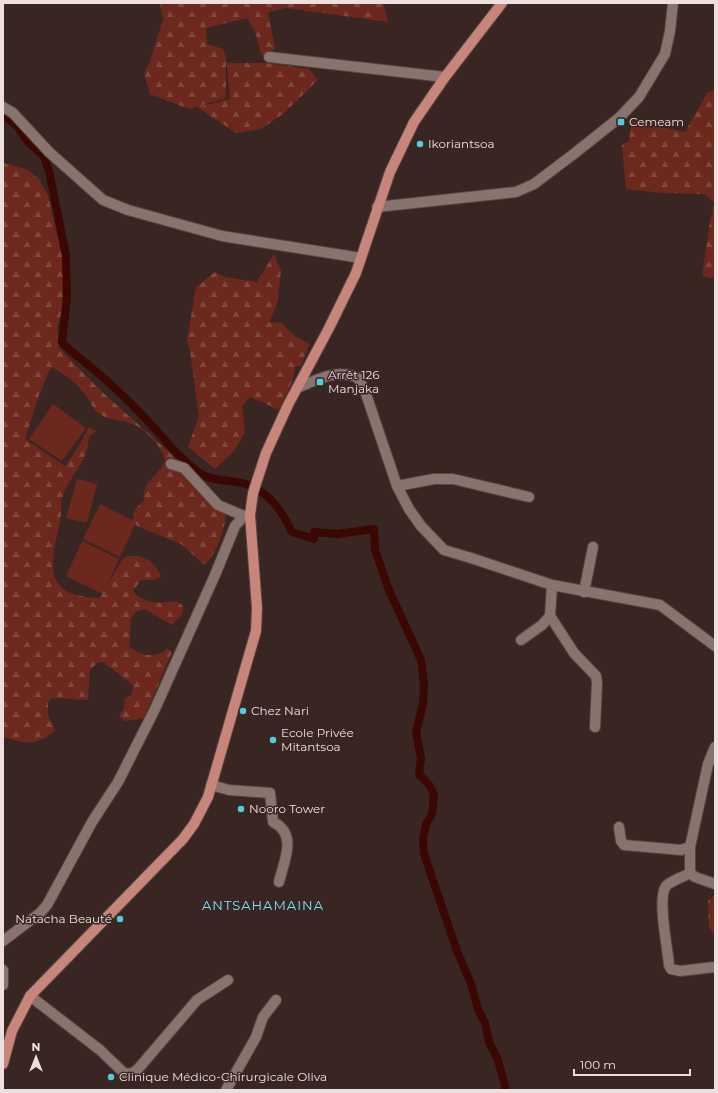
<svg xmlns="http://www.w3.org/2000/svg" width="718" height="1093" font-family="Montserrat,sans-serif">
	<style>
		.green { fill: #6c281d }
		.forest { fill: url(#forest-firs) }
		.cemetery { fill: url(#cemetery-stones) }
		.lines { fill: none; stroke-linecap: round; stroke-linejoin: round }
		.canal { stroke: #3a0702; stroke-width: 8 }
		.minor-casing { stroke: #554542; stroke-width: 12 }
		.major-casing { stroke: #554542; stroke-width: 12 }
		.minor { stroke: #89736e; stroke-width: 10 }
		.major { stroke: #c78679; stroke-width: 10 }
		.poi-dot { fill: #55cadf; stroke: #392623; stroke-width: 1.5 }
		.labels { text-anchor: middle; stroke-width: 3; stroke-linejoin: round; paint-order: stroke }
		.poi-label { font-size: 12px; fill: #ecdfdd; stroke: #392623; text-anchor: start }
		.neighbourhood-label { font-size: 13px; letter-spacing: 1px; fill: #7ae1f5; stroke: #392623 }
	</style>
	<defs>
		<pattern id="forest-firs" width="22" height="20" patternUnits="userSpaceOnUse"><rect width="22" height="20" fill="#6c281d"/><path d="M5 1l3.5 6h-7zM16 11l3.5 6h-7z" fill="#81473d"/></pattern>
		<pattern id="cemetery-stones" width="16" height="16" patternUnits="userSpaceOnUse"><rect width="16" height="16" fill="#6c281d"/><path d="M2 7V4a2 2 0 0 1 4 0v3zM10 15v-3a2 2 0 0 1 4 0v3z" fill="#81473d"/></pattern>
	</defs>
	<rect width="100%" height="100%" fill="#392623"/>
	<g class="green">
		<polygon points="53,404 86,428 62,461 29,439"/>
		<polygon points="77,479 97,484 87,523 66,518"/>
		<polygon points="100,504 136,522 120,557 83,539"/>
		<polygon points="82,541 119,559 103,594 66,576"/>
	</g>
	<g class="forest">
		<polygon points="160,3 383,3 388,22 286,8 268,12 275,49 266,55 261,54 255,32 247,18 206,28 207,44 223,49 226,58 226,98 189,109 150,94 144,73 150,61 163,20"/>
		<polygon points="227,63 266,63 309,69 318,80 283,114 261,129 236,133 197,107 230,99"/>
		<polygon points="715,90 715,279 702,276 710,221 714,203 705,194 662,193 626,189 622,145 629,141 631,121 685,132 707,93"/>
		<path d="M4 163 26 169 39 179 48 195 64 266 62 310 57 328 59 348 99 389 170 453 226 511C225 531 218 550 205 565L181 544 137 526 133 521C133 511 136 507 144 501 140 478 169 471 164 457 160 445 145 429 133 424 122 419 109 421 98 413 94 410 91 403 88 398 79 385 66 374 51 367L39 395 25 439 65 466 79 446 89 427 96 431 89 437C88 443 88 449 85 455 79 470 67 482 62 498 60 505 62 514 60 522 50 565 42 597 100 598L123 558C140 552 155 560 161 577L153 580H141L133 591C144 605 161 603 177 601L183 606V613L172 625 144 609 135 612 131 620 129 646C138 655 158 660 167 648L172 652 144 718 125 721 119 716 124 708 125 699 132 694 133 685 103 662 97 663 90 670 88 700 52 698 48 702V715L55 730C37 747 25 743 3 737Z"/>
		<path d="M274 254 281 271 277 304 269 322 282 323 292 334 309 344 301 366 295 367C294 383 285 395 279 410L250 397 242 406 245 432 234 451 215 469 188 447 199 416 190 351 187 341 196 287 215 272 225 277 257 282Z"/>
	</g>
	<polygon class="cemetery" points="715,895 715,936 709,928 708,901"/>
	<g class="lines">
		<path class="canal" d="M3 114 17 126 28 142 43 155 49 171 66 255 67 298 62 342C69 351 78 356 87 364 107 380 127 399 145 418 163 437 179 459 201 474 211 480 224 480 236 482 264 485 281 508 292 532L314 539V532L337 534 374 529 375 550 389 590 421 660 424 684 423 704 416 732 421 758 419 774 430 786 434 795 432 814 426 824 423 839 424 854 457 951 471 984 478 1009 485 1023 489 1042 498 1060 506 1090"/>
		<g class="minor-casing">
			<g id="minor">
				<polyline points="269,57 445,77"/>
				<polyline points="3,107 13,113 49,152 103,200 128,210 222,236 361,258"/>
				<polyline points="377,207 516,192 534,184 575,153 619,118 639,97 665,54 670,31 673,3"/>
				<path d="M297 388C316 380 337 368 358 378L365 391 397 486 409 509 421 526 444 550 471 558 552 585 660 605 715 646"/>
				<polyline points="171,464 184,468 218,505 244,516"/>
				<polyline points="397,486 434,479 453,479 529,497"/>
				<polyline points="584,592 593,547"/>
				<polyline points="550,616 574,653 596,676 597,683 595,727"/>
				<polyline points="521,640 542,625 550,616 552,585"/>
				<path d="M211 785 229 790 270 793 273 822C298 834 284 861 279 882"/>
				<polyline points="619,827 621,841 624,845 681,850 690,847 708,764 715,747"/>
				<polyline points="690,847 690,873 695,877 715,884"/>
				<path d="M690 873C683 877 673 880 667 885 656 895 668 949 669 965L671 969 680 971 715 967"/>
				<polyline points="3,941 40,913 47,905 92,822 118,782 155,709 215,575 235,526 244,516 250,515"/>
				<polyline points="3,970 3,985"/>
				<polyline points="30,996 100,1050 124,1073 131,1074 138,1069 197,1000 228,980"/>
				<polyline points="226,1090 256,1037 263,1017 276,1000"/>
			</g>
		</g>
		<g class="major-casing">
			<polyline id="major" points="3,1064 12,1031 30,996 183,839 194,824 208,797 256,631 257,608 250,515 253,493 266,453 288,405 329,328 356,273 390,172 414,122 445,77 502,3"/>
		</g>
		<use href="#minor" class="minor"/>
		<use href="#major" class="major"/>
	</g>
	<g class="poi-dot">
		<rect x="617" y="118" width="8" height="8" rx="2"/>
		<circle cx="420" cy="144" r="4"/>
		<rect x="316" y="378" width="8" height="8" rx="2"/>
		<circle cx="243" cy="711" r="4"/>
		<circle cx="273" cy="740" r="4"/>
		<circle cx="241" cy="809" r="4"/>
		<circle cx="120" cy="919" r="4"/>
		<circle cx="111" cy="1077" r="4"/>
	</g>
	<g class="labels">
		<g class="poi-label">
			<text x="629" y="126">Cemeam</text>
			<text x="428" y="148">Ikoriantsoa</text>
			<text x="328" y="379">Arrêt 126<tspan x="328" dy="14">Manjaka</tspan></text>
			<text x="251" y="715">Chez Nari</text>
			<text x="281" y="737">Ecole Privée<tspan x="281" dy="14">Mitantsoa</tspan></text>
			<text x="249" y="813">Nooro Tower</text>
			<text x="112" y="923" text-anchor="end">Natacha Beauté</text>
			<text x="119" y="1081">Clinique Médico-Chirurgicale Oliva</text>
		</g>
		<g class="neighbourhood-label">
			<text x="263" y="910">ANTSAHAMAINA</text>
		</g>
	</g>
	<rect width="718" height="1093" fill="none" stroke="#ecdfdd" stroke-width="8"/>
	<g transform="translate(36 1057)" stroke="#392623" stroke-width="3" paint-order="stroke">
	<path d="M0-3L7 15L0 10L-7 15Z" fill="#ecdfdd"/>
	<text y="-6" font-size="11" font-weight="bold" text-anchor="middle" fill="#ecdfdd">N</text>
	</g>
	<path d="M574 1069v6h116v-6" fill="none" stroke="#ecdfdd" stroke-width="2"/>
	<text x="580" y="1069" font-size="12" fill="#ecdfdd" stroke="#392623" stroke-width="3" paint-order="stroke">100 m</text>
</svg>
